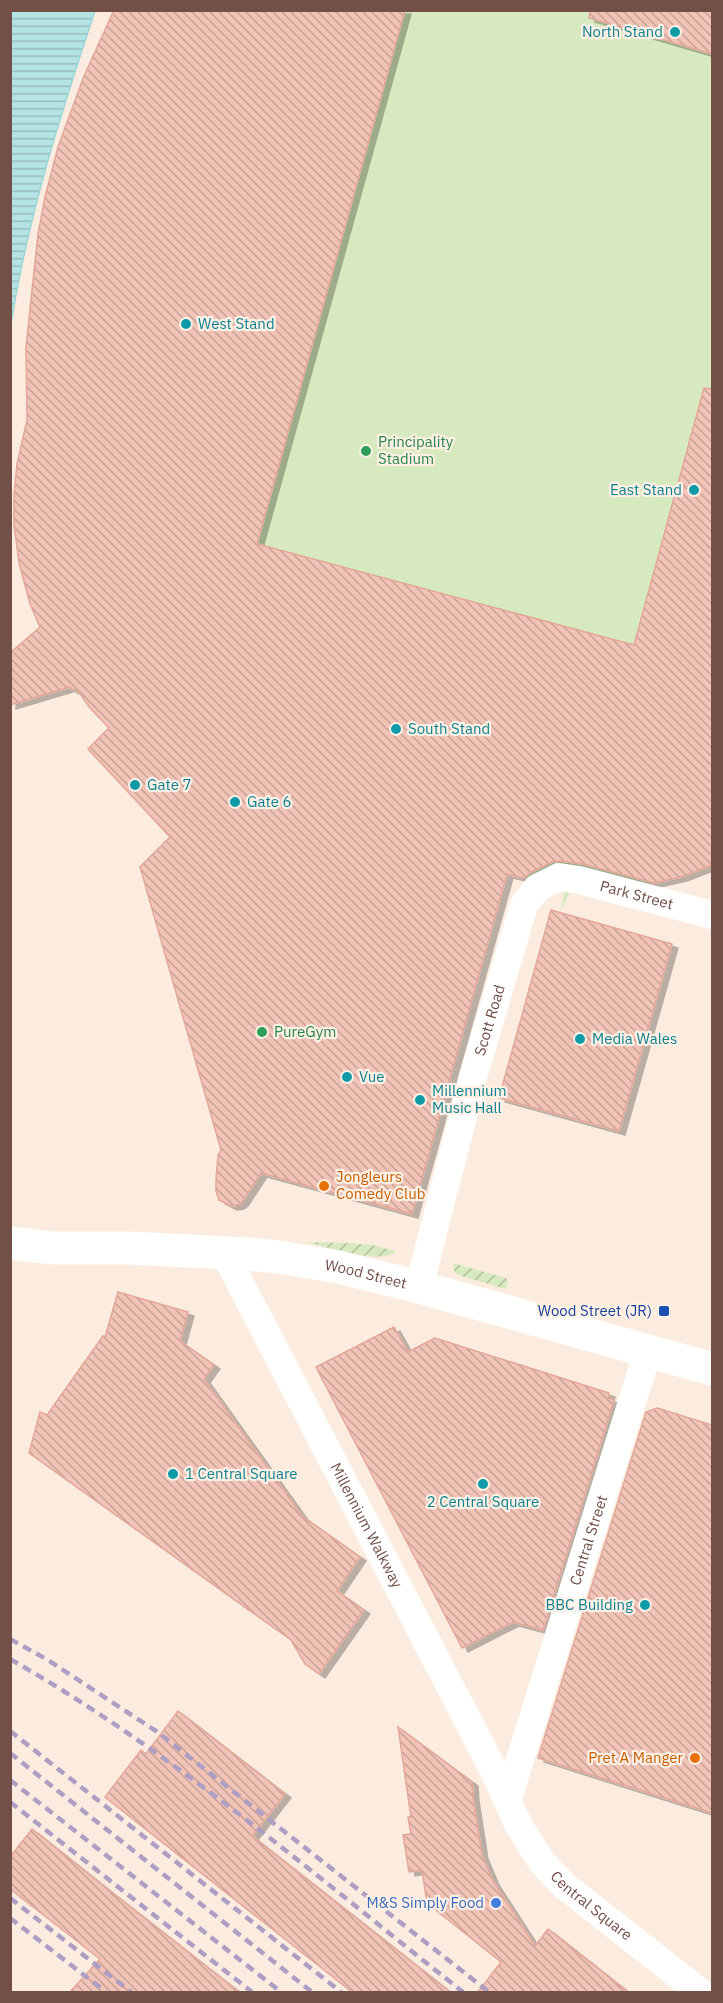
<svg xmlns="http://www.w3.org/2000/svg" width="723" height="2003" font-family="'IBM Plex Sans',sans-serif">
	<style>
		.park { fill: #d7e9be }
		.garden { fill: url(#garden-furrows) }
		.water { fill: url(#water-rules); stroke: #9bd7d6; stroke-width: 1.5 }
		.building { fill: url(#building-back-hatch); stroke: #e4a797; stroke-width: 1.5; filter: url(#shadow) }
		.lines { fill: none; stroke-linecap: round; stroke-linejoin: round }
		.street { stroke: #fff; stroke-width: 28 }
		.secondary { stroke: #fff; stroke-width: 33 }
		.rail { stroke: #ad9fc4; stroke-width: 4.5; stroke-dasharray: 9 6; stroke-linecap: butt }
		.culture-dot { fill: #0f9aa8; stroke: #fff0e6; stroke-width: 2 }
		.leisure-dot { fill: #2e9e5b; stroke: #fff0e6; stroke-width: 2 }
		.food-dot { fill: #e8710a; stroke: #fff0e6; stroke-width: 2 }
		.transit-dot { fill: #1a4fb4; stroke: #fff0e6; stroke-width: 2 }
		.shop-dot { fill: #3f7fe0; stroke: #fff0e6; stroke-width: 2 }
		.labels { text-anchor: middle; stroke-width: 4.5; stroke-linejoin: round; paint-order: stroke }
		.culture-label { font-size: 15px; fill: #0d838f; stroke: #fff0e6; text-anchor: start }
		.leisure-label { font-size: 15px; fill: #27864d; stroke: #fff0e6; text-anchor: start }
		.street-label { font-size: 15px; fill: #724f47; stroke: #fff0e6 }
		.food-label { font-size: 15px; fill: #c56008; stroke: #fff0e6; text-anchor: start }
		.transit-label { font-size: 15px; fill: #164399; stroke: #fff0e6; text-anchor: end }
		.shop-label { font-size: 15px; fill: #366cbe; stroke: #fff0e6; text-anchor: end }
	</style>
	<defs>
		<pattern id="garden-furrows" width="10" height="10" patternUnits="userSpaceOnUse" patternTransform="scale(1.5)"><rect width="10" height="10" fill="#d7e9be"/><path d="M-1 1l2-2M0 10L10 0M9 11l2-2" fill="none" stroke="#b3bf9c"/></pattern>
		<pattern id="water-rules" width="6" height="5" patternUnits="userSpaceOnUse" patternTransform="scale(1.5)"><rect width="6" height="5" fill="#b4e5e4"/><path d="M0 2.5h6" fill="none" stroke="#97bcbb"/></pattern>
		<pattern id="building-back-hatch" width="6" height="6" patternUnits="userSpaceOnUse" patternTransform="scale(1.5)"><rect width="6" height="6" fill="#f2c4b7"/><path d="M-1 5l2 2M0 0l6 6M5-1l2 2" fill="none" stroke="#c8a297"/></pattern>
		<filter id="shadow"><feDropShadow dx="6" dy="4" stdDeviation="0" flood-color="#0004"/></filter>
	</defs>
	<rect width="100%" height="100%" fill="#fcecdf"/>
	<polygon class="park" points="114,11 712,11 712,866 681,877 643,885 572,887 560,913 566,887 515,876 290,814 114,733 90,708 74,686 30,604 21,574 17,549 14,495 17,464 27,420 26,347 34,264 38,234 58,147 84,76"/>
	<g class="garden">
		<path d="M305 1242 347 1243 373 1245 395 1251V1253C376 1264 326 1246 305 1242Z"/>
		<polygon points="453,1263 506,1278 508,1281 506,1289 458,1275 454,1271"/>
	</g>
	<path class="water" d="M11 10 95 11C61 113 28 216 11 324Z"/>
	<g class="building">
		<polygon points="114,10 405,10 257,544 634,645 704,388 712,389 712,865 681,877 654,883 583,864 561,861 552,862 530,873 524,878 507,874 412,1214 261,1173 242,1202 238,1205 231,1206 219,1200 216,1191 216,1180 218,1155 221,1150 140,867 170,837 88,749 109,728 90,708 76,688 72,690 70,687 10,705 10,653 40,627 30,604 19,562 14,525 14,495 17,464 27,420 26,347 38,234 45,197 58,147 84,76"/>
		<polygon points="590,10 712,10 712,54 589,18"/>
		<polygon points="551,910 672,944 619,1131 499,1098"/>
		<polygon points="118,1292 188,1312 180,1341 214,1365 204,1379 302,1516 360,1557 337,1591 364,1610 319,1674 305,1664 291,1640 29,1453 40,1412 47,1415 103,1336 105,1337"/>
		<polygon points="394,1327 408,1352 435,1338 609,1393 608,1398 614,1400 543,1630 513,1622 462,1648 316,1367"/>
		<polygon points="657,1408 712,1425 712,1813 538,1758 646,1412"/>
		<polygon points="178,1711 285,1794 252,1836 450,1992 352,1992 105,1797 141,1750 146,1754"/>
		<polygon points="398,1727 472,1782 473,1797 482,1855 493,1881 535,1946 548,1929 628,1992 478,1992 501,1962 437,1911 426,1897 422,1870 409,1872 403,1835 411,1834 408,1817 411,1817"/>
		<polygon points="32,1829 110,1891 239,1992 70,1992 100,1959 10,1889 10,1857"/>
	</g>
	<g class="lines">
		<g class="street">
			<path id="s1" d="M225 1254 493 1769 519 1826 541 1861 566 1887 700 1992"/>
			<path id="s2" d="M419 1287 473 1077 524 905 537 888 559 877 579 880 712 915"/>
			<path id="s3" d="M508 1798 648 1351"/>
		</g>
		<path class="secondary" id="s4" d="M10 1243 53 1248H130L248 1254 279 1257 338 1267 419 1287 712 1369"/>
		<g class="rail">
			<polyline points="10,1639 48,1660 156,1731 489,1992"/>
			<path d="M10 1659C173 1752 316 1876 463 1992"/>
			<polyline points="10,1731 341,1992"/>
			<polyline points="10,1753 312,1992"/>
			<polyline points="10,1780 281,1992"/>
			<polyline points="10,1802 252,1992"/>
			<polyline points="10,1898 131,1992"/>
			<polyline points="10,1918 106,1992"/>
		</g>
	</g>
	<g class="culture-dot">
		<circle cx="675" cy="32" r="6"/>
		<circle cx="186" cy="324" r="6"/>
		<circle cx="694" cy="490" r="6"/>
		<circle cx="396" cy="729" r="6"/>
		<circle cx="135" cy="785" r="6"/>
		<circle cx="235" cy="802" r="6"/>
		<circle cx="580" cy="1039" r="6"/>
		<circle cx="347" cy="1077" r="6"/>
		<circle cx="420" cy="1100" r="6"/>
		<circle cx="173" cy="1474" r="6"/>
		<circle cx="483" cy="1484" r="6"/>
		<circle cx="645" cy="1605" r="6"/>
	</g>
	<g class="leisure-dot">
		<circle cx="366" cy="451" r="6"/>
		<circle cx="262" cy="1032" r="6"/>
	</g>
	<g class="food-dot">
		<circle cx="324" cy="1186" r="6"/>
		<circle cx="695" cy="1758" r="6"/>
	</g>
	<rect class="transit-dot" x="658" y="1305" width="12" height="12" rx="3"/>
	<circle class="shop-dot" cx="496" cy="1903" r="6"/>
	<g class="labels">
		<g class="culture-label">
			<text x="663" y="37" text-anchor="end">North Stand</text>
			<text x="198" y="329">West Stand</text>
			<text x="682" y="495" text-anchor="end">East Stand</text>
			<text x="408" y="734">South Stand</text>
			<text x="147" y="790">Gate 7</text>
			<text x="247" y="807">Gate 6</text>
			<text x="592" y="1044">Media Wales</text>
			<text x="359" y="1082">Vue</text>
			<text x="432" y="1096">Millennium<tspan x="432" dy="17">Music Hall</tspan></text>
			<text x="185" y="1479">1 Central Square</text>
			<text x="483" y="1507" text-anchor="middle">2 Central Square</text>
			<text x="633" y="1610" text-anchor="end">BBC Building</text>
		</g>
		<g class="leisure-label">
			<text x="378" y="447">Principality<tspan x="378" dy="17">Stadium</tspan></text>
			<text x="274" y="1037">PureGym</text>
		</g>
		<g class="street-label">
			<text dy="5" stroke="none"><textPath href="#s2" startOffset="522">Park Street</textPath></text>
			<text dy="5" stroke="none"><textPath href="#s2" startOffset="276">Scott Road</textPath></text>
			<text dy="5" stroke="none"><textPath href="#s4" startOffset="358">Wood Street</textPath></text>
			<text dy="5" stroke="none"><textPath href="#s1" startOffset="306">Millennium Walkway</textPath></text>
			<text dy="5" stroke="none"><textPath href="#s3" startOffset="270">Central Street</textPath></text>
			<text dy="5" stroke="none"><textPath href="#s1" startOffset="752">Central Square</textPath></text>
		</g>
		<g class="food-label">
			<text x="336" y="1182">Jongleurs<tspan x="336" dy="17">Comedy Club</tspan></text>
			<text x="683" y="1763" text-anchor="end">Pret A Manger</text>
		</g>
		<g class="transit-label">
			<text x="652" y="1316">Wood Street (JR)</text>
		</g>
		<g class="shop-label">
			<text x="484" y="1908">M&amp;S Simply Food</text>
		</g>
	</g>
	<rect width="723" height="2003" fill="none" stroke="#724f47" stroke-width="24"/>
</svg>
